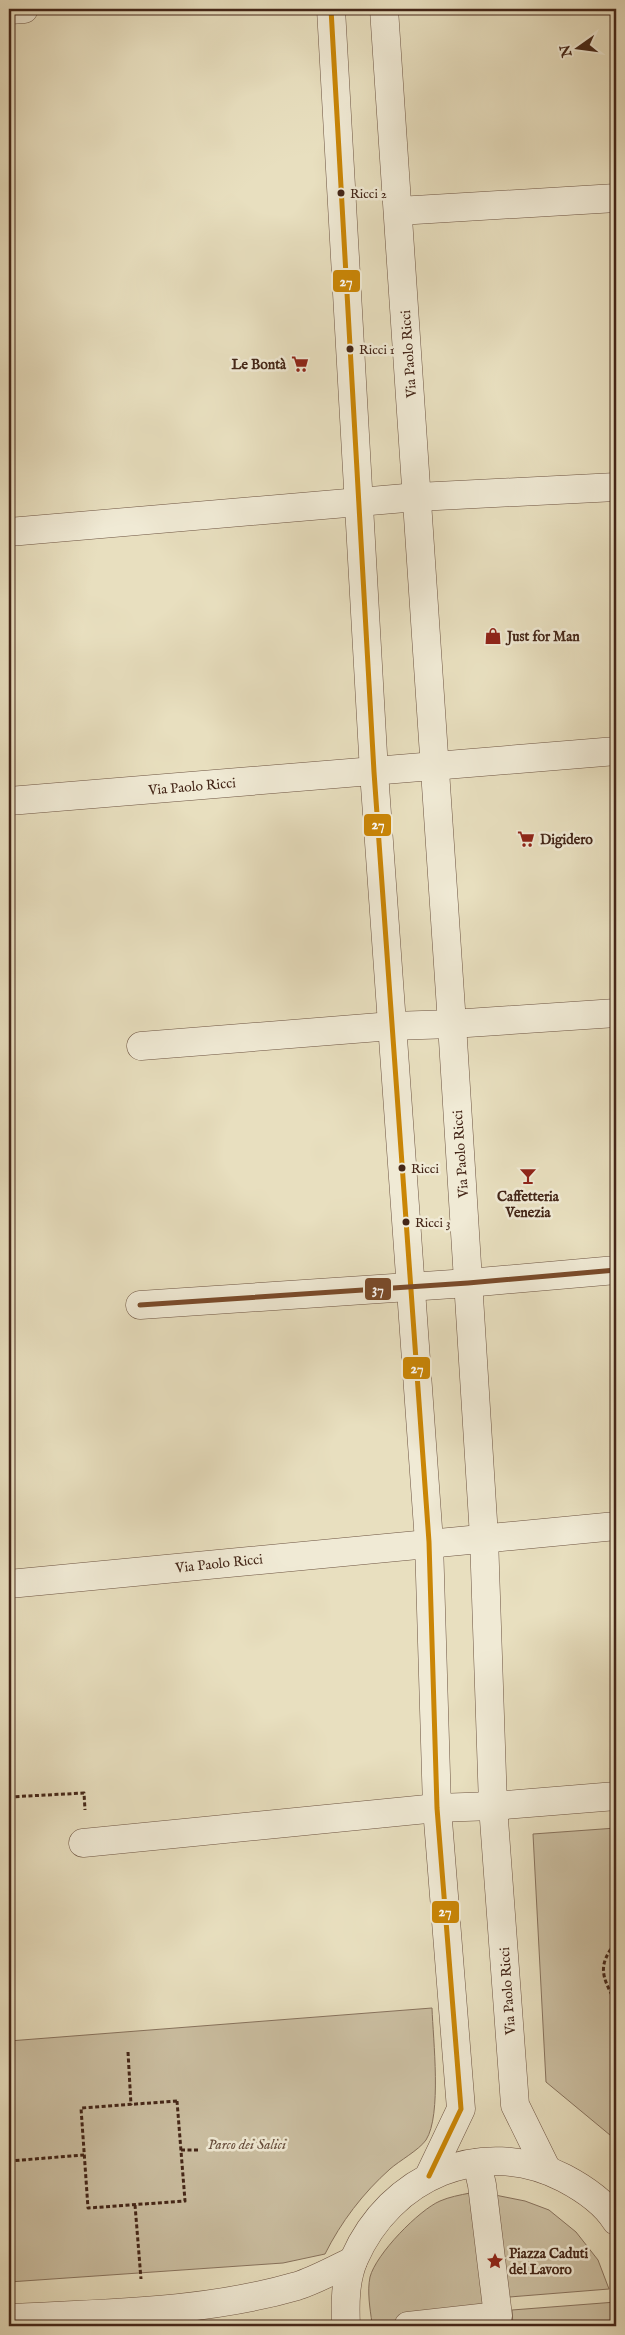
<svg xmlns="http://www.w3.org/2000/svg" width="625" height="2335" font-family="'IM FELL English',serif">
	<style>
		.green { fill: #ccc0a3; stroke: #88735e }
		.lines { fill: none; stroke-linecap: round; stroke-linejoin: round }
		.pedestrian-casing { stroke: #6d5442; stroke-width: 29 }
		.minor-casing { stroke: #6d5442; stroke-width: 29 }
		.tertiary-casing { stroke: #6d5442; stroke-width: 29 }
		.path { stroke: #442618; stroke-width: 3; stroke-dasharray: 4 2.5; stroke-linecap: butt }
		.pedestrian { stroke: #f0ead5; stroke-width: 28 }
		.minor { stroke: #f0ead5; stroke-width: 28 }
		.tertiary { stroke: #f0ead5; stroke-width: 28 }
		.bus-1-casing { stroke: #f0ead5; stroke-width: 9 }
		.bus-2-casing { stroke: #f0ead5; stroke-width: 9 }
		.bus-1 { stroke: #ca8606; stroke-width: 5 }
		.bus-2 { stroke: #7a4b2a; stroke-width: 5 }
		.bus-dot { fill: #442618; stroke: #f0ead5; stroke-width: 2 }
		.labels { text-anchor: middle; stroke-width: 5; stroke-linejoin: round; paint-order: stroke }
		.bus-label { font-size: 13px; fill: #442618; stroke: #f0ead5; text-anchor: start }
		.street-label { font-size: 14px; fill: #442618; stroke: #f0ead5 }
		.poi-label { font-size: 14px; font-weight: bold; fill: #442618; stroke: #f0ead5; text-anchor: start }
		.park-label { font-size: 14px; font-style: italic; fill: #664c3b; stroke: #f0ead5 }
		.line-badge { stroke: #f0ead5; stroke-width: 2 }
		.badge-label { font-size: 14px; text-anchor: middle; font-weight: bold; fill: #fff }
	</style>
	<rect width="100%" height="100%" fill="#e8dfbf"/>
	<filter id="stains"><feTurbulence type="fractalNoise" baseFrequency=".004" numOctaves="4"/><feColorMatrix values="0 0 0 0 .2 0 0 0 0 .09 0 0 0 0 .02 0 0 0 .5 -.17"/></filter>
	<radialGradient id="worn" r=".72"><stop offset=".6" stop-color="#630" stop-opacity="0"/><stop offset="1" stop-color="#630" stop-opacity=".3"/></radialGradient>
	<g class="green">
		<polygon points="616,1828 616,2140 546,2082 533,1834"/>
		<path d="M432 2008C433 2039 442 2115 426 2140 419 2150 399 2161 390 2169 363 2193 341 2222 325 2254L283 2263 9 2282V2041Z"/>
		<path d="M470 2193 485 2313 372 2323C370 2309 367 2291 370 2277 376 2254 419 2210 440 2201 449 2197 460 2195 470 2193Z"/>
		<polygon points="495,2195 525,2201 549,2210 576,2232 598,2260 609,2289 497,2298"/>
		<polygon points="616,2302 616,2326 513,2326 512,2310"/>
	</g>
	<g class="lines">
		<g class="pedestrian-casing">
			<polyline id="pedestrian" points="408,2326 498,2316 482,2185 477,2163"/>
		</g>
		<g class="minor-casing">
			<g id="minor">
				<polyline points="9,10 24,9"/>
				<polyline points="398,211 616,198"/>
				<polyline points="9,532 417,497 616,487"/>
				<polyline points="9,801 616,751"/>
				<polyline points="141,1046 392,1026 452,1024 616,1013"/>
				<polyline points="140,1305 468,1283 616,1270"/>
				<polyline points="9,1584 616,1526"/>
				<polyline points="83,1843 437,1808 493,1806 616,1796"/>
			</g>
		</g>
		<g class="tertiary-casing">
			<g id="tertiary">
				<polyline points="331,9 374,772 429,1542 437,1808 461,2109 429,2176"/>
				<polyline points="384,9 452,1024 484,1537 493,1806 515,2105 547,2170"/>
				<path d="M9 2318C105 2313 204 2313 297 2286 316 2280 335 2269 353 2261"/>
				<path d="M346 2326C345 2304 345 2280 354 2259 390 2176 482 2136 564 2178 583 2188 605 2203 616 2221"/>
			</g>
		</g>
		<g class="path">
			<polyline points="9,1797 84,1793 85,1810"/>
			<path d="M615 2001C602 1976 597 1966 616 1942"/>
			<polyline points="128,2052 131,2105"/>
			<polygon points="177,2101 185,2201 88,2208 81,2108"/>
			<polyline points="181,2150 199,2150"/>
			<polyline points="9,2161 84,2155"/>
			<polyline points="135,2205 141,2279"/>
		</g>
		<use href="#pedestrian" class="pedestrian"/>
		<use href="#minor" class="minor"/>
		<use href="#tertiary" class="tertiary"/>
		<g class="bus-1-casing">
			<polyline id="bus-1" points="331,9 374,772 429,1542 437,1808 461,2109 429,2176"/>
		</g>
		<g class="bus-2-casing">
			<polyline id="bus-2" points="140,1305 468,1283 616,1270"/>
		</g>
		<use href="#bus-1" class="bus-1"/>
		<use href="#bus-2" class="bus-2"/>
	</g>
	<defs>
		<g id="supermarket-bare" transform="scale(1.35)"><path d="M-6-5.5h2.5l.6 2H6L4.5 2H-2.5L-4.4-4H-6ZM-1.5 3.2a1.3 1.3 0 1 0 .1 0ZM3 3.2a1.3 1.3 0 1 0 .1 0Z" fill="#8f2418" stroke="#f0ead5" stroke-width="2.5" paint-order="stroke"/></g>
		<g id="shop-bare" transform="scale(1.35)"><path d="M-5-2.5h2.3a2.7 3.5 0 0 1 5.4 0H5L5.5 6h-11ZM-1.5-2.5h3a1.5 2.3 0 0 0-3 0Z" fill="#8f2418" stroke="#f0ead5" stroke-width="2.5" paint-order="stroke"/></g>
		<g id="bar-bare" transform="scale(1.35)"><path d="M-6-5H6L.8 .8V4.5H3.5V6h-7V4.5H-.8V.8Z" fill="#8f2418" stroke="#f0ead5" stroke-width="2.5" paint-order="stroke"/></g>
		<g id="sight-bare" transform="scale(1.35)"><path d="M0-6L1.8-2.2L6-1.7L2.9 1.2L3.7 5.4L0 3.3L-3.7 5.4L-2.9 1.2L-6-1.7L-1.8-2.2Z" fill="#8f2418" stroke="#f0ead5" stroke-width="2.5" paint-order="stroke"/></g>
	</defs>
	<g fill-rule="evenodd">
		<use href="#supermarket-bare" x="300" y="364"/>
		<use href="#shop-bare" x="493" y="636"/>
		<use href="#supermarket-bare" x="526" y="839"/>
		<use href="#bar-bare" x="528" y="1176"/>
		<use href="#sight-bare" x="495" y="2261"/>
	</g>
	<g class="bus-dot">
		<circle cx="341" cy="193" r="4.5"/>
		<circle cx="350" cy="349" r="4.5"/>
		<circle cx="402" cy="1168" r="4.5"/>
		<circle cx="406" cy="1222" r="4.5"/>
	</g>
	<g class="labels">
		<g class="bus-label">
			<text x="350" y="198">Ricci 2</text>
			<text x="359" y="354">Ricci 1</text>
			<text x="411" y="1173">Ricci</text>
			<text x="415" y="1227">Ricci 3</text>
		</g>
		<g class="street-label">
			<text transform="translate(408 354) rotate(-94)" y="5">Via Paolo Ricci</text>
			<text transform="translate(192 786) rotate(-5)" y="5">Via Paolo Ricci</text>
			<text transform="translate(460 1154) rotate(-94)" y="5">Via Paolo Ricci</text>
			<text transform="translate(219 1563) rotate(-6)" y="5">Via Paolo Ricci</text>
			<text transform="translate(507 1991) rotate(-94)" y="5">Via Paolo Ricci</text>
		</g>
		<g class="poi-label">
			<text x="286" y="369" text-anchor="end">Le Bontà</text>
			<text x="507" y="641">Just for Man</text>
			<text x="540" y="844">Digidero</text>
			<text x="528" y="1201" text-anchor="middle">Caffetteria<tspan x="528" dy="16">Venezia</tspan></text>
			<text x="509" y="2258">Piazza Caduti<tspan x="509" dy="16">del Lavoro</tspan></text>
		</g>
		<g class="park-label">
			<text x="247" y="2149">Parco dei Salici</text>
		</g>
	</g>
	<g class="line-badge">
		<rect x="332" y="269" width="29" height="24" rx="5" fill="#ca8606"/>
		<rect x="363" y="813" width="29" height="24" rx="5" fill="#ca8606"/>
		<rect x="364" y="1277" width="28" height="24" rx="5" fill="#7a4b2a"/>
		<rect x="402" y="1356" width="29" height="24" rx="5" fill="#ca8606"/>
		<rect x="431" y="1900" width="29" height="24" rx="5" fill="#ca8606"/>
	</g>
	<g class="badge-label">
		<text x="346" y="286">27</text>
		<text x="378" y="829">27</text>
		<text x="378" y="1294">37</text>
		<text x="417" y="1373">27</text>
		<text x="445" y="1916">27</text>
	</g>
	<rect width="625" height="2335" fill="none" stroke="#e8dfbf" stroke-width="30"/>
	<rect x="10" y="10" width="605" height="2315" fill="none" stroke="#442618" stroke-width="2.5"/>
	<rect x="15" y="15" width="595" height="2305" fill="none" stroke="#442618"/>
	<g transform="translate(578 48) rotate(256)" stroke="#f0ead5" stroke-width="4" paint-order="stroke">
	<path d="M0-4L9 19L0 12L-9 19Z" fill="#442618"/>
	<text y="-8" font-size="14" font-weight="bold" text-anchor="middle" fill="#442618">N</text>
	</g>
	<rect width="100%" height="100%" filter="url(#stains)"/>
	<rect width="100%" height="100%" fill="url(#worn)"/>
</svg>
